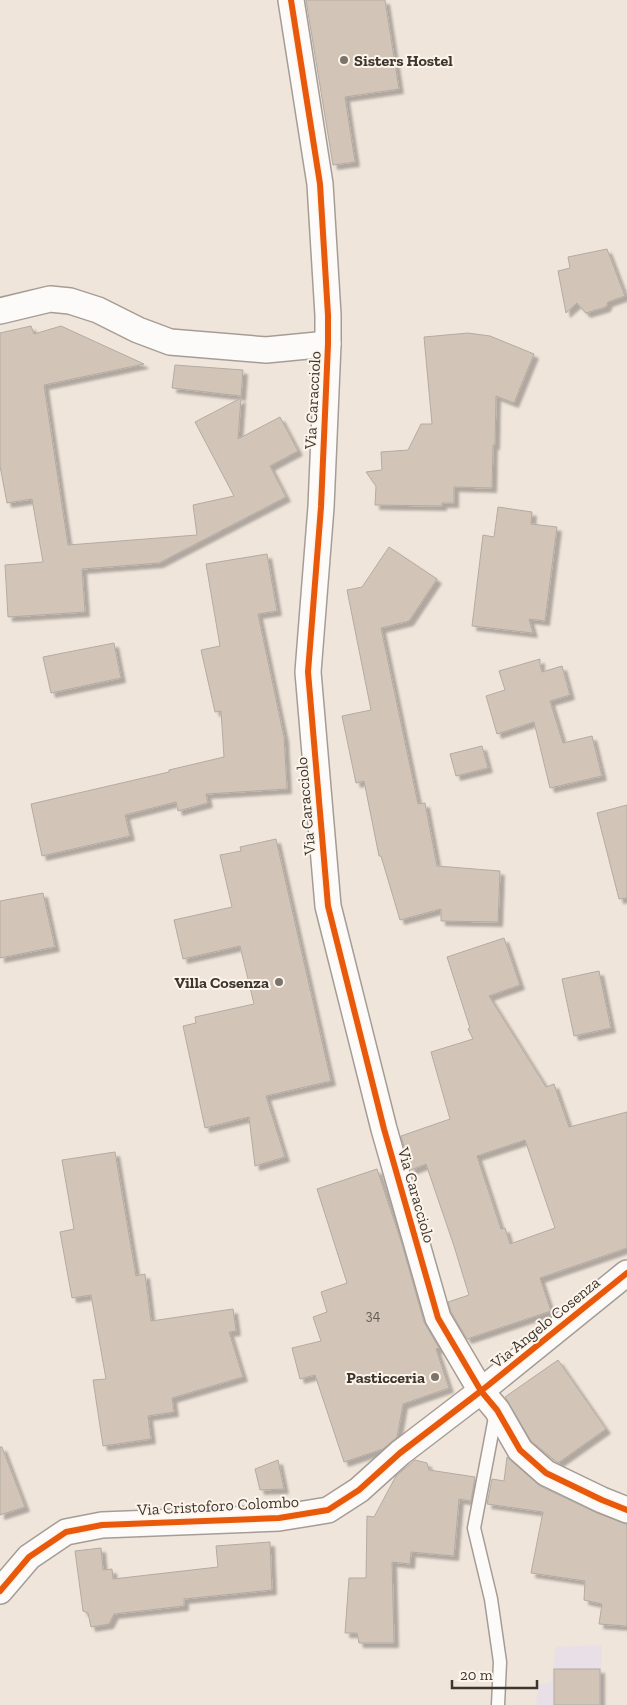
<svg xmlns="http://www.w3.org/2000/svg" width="627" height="1705" font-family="'Zilla Slab',serif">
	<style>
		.education { fill: #e8e0e6 }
		.building { fill: #d2c5b7; stroke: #b3aba2; fill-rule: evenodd; filter: url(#shadow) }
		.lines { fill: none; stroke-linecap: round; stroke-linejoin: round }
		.service-casing { stroke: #a59d95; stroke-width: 15 }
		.minor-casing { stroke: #a59d95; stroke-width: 28 }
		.service { stroke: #fdfbf9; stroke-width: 12 }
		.minor { stroke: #fdfbf9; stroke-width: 25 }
		.cycleway-casing { stroke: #fdf5ec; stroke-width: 9 }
		.cycleway { stroke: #e8590c; stroke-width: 6 }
		.poi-dot { fill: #7c736a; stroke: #fdf5ec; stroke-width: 2 }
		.labels { text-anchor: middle; stroke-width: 4; stroke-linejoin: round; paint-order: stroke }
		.number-label { font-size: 14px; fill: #625a50 }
		.poi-label { font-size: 16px; font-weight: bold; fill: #3d362e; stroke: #fdf5ec; text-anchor: end }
		.street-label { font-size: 16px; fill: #3d362e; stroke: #fdf5ec }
	</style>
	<defs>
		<filter id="shadow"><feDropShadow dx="4.5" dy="4.5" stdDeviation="1" flood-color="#0004"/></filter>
	</defs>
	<rect width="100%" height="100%" fill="#f0e5da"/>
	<polygon class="education" points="602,1645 601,1705 536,1705 538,1685 551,1682 556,1647"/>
	<g class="building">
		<polygon points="306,0 385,0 399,89 345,97 355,162 333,165"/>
		<polygon points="607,249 625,296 608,302 606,307 586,313 577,303 566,313 558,271 570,268 568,257"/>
		<polygon points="31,326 34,334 61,326 144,364 44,385 68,545 197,535 193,505 234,496 195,422 241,398 238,439 280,417 298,451 270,466 286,497 159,563 82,569 85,612 8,617 5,565 43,562 32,499 7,503 0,466 0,333"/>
		<polygon points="468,333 490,336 534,354 514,403 496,396 495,445 493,445 492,488 454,487 454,503 442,503 442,506 375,505 376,486 366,472 382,470 381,452 408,450 421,424 432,424 424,337"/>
		<polygon points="175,365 243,370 241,396 172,388"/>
		<polygon points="498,507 532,512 531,524 557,527 545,621 529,619 533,633 472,626 483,535 494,537"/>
		<polygon points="389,547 437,579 409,621 381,628 418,804 425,803 437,866 500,871 498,922 441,921 441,909 400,920 381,856 379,856 364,781 356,783 342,716 371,710 347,590 362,587"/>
		<polygon points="267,554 277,611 258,614 284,737 287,789 206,794 208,803 178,811 176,802 125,815 130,836 42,856 31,804 169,772 169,770 224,757 221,711 215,712 201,650 220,646 206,564"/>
		<polygon points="114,643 121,678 51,693 43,657"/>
		<polygon points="540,659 540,665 542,672 562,666 570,695 550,701 563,743 592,736 602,776 550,788 534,722 497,734 486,696 505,690 499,671"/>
		<polygon points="482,746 488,768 456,776 450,754"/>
		<polygon points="627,805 627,898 619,899 597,813"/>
		<polygon points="276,839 331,1081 266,1096 285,1157 255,1166 249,1117 205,1128 183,1026 196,1023 195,1017 254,1004 240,946 183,959 174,920 232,907 220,855 241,851 240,847"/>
		<polygon points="43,893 55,947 0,958 0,901"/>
		<path d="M504 938 520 985 489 996 546 1087 554 1084 569 1127 627 1112V1248L540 1278 551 1311 467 1339 451 1312 448 1302 469 1295 454 1246 426 1164 411 1170 401 1136 450 1119 431 1052 473 1039 468 1029 470 1028 447 957ZM525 1140 555 1228 510 1244 505 1228 501 1229 477 1156Z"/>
		<polygon points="599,971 611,1028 574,1036 562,979"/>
		<polygon points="115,1152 136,1276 145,1274 151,1321 233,1309 236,1331 229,1332 243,1377 172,1398 174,1412 148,1416 151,1439 103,1446 93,1380 106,1379 91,1295 72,1298 60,1232 74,1229 62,1160"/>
		<polygon points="377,1169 402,1244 424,1322 439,1348 436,1349 449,1388 403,1404 397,1437 383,1449 344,1462 315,1375 300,1379 292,1348 321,1341 313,1317 327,1312 321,1292 347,1283 317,1189"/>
		<polygon points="558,1360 606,1429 558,1463 531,1441 505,1397"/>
		<polygon points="0,1447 2,1447 25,1507 0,1515"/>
		<polygon points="507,1457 540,1486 597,1513 627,1524 627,1626 599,1624 602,1604 584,1600 585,1581 531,1573 543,1512 487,1504 492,1479 504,1481"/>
		<polygon points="278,1460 284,1489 260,1490 255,1469"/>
		<polygon points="415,1460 427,1463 429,1470 475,1477 471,1501 459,1499 454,1556 411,1552 410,1564 392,1562 394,1643 359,1643 357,1633 345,1633 349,1578 366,1578 367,1516 374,1517 396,1476"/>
		<polygon points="270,1542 272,1590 184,1599 184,1606 114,1614 109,1624 91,1627 88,1613 83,1611 75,1551 101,1548 103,1570 112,1569 113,1579 218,1567 216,1546"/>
		<rect x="554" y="1669" width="46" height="36"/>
	</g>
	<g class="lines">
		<g class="service-casing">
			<polyline id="service" points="496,1412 474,1528 491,1599 500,1662 498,1705"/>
		</g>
		<g class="minor-casing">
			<g id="minor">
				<polyline points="291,0 320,184 328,315 328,344 321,507 308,672 328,906 384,1129 438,1318 481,1391 497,1410 520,1450 546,1473 602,1500 627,1510"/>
				<polyline points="0,311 50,299 70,301 98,310 138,330 170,342 266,350 328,344"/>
				<polyline points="0,1591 29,1557 66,1532 102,1525 279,1518 328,1510 359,1490 400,1453 481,1391 627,1273"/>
			</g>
		</g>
		<use href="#service" class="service"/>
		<use href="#minor" class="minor"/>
		<g class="cycleway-casing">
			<g id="cycleway">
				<polyline points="291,0 320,184 328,315 328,344 321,507 308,672 328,906 384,1129 438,1318 481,1391 497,1410 520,1450 546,1473 602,1500 627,1510"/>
				<polyline points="0,1591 29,1557 66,1532 102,1525 279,1518 328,1510 359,1490 400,1453 481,1391 627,1273"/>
			</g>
		</g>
		<use href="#cycleway" class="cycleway"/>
	</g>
	<g class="poi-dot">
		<circle cx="344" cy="60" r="5"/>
		<circle cx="279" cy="982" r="5"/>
		<circle cx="435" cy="1377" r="5"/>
	</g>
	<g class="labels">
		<g class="number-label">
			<text x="373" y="1320">34</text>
		</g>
		<g class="poi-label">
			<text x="354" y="66" text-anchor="start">Sisters Hostel</text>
			<text x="269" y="988">Villa Cosenza</text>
			<text x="425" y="1383">Pasticceria</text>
		</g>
		<g class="street-label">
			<text transform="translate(312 400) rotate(-87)" y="6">Via Caracciolo</text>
			<text transform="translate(305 806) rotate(-95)" y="6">Via Caracciolo</text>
			<text transform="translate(417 1195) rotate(74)" y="6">Via Caracciolo</text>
			<text transform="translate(545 1322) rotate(-39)" y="6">Via Angelo Cosenza</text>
			<text transform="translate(218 1505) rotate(-3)" y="6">Via Cristoforo Colombo</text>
		</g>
	</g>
	<path d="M452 1680v8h85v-8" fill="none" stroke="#3d362e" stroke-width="2.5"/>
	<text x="460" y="1680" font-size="15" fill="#3d362e" stroke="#fdf5ec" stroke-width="4" paint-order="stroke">20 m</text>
</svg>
